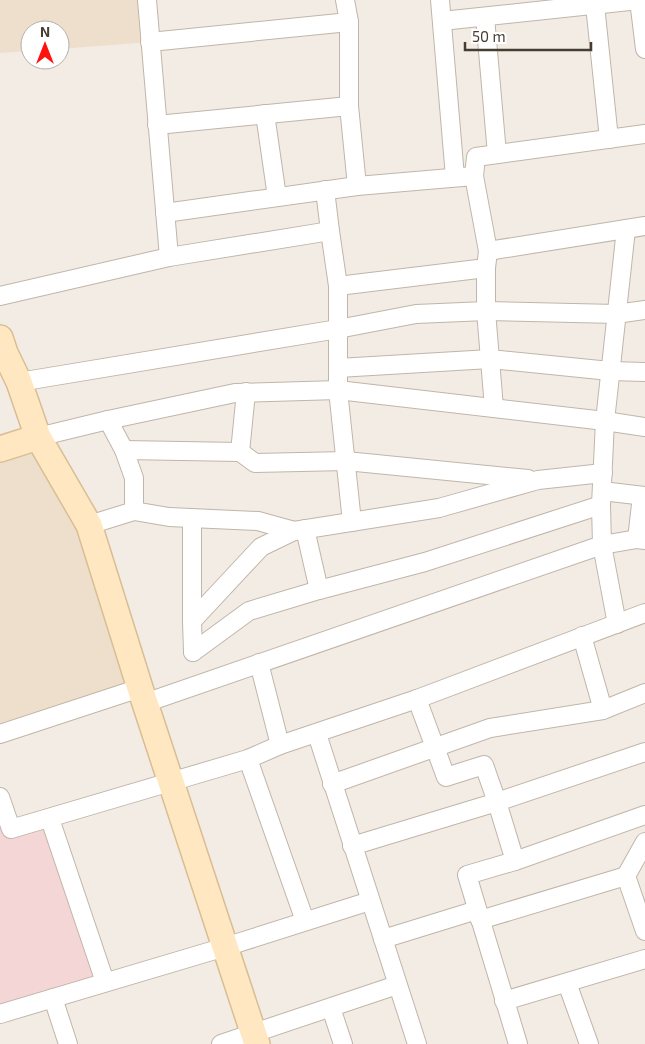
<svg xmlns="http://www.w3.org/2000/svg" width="645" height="1044" font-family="'Exo 2',sans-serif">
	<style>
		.education { fill: #eddfcc }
		.medical { fill: #f4d6d6 }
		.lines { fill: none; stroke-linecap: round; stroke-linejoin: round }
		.street-casing { stroke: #c1b5a9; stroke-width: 20 }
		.secondary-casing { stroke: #d9bd93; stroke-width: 28 }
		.street { stroke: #fff; stroke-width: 18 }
		.secondary { stroke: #ffe8c1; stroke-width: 25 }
	</style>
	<rect width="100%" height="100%" fill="#f3ece4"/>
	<g class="education">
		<polygon points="0,0 146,0 150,42 60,49 60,30 30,30 30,51 0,53"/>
		<polygon points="38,437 89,525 140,688 0,734 0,449"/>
	</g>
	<polygon class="medical" points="0,797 11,829 50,819 105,982 0,1014"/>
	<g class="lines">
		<g class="street-casing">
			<g id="street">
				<polyline points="147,0 169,257"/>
				<polyline points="440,0 455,177"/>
				<polyline points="639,0 645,49"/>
				<polyline points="595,5 609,139"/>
				<polyline points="485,17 497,154"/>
				<polyline points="442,21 639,0"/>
				<polyline points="349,22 349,106"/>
				<polyline points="150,42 349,22 345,0"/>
				<polyline points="265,114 277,197"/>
				<polyline points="157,125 349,106 357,186 474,176 488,251"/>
				<polyline points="474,176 476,157 645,134"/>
				<polyline points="325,190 330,231"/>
				<polyline points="165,213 357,186"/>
				<polyline points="486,268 486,311 494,408"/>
				<polyline points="338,286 338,390 352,522"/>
				<polyline points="0,296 169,257 330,231 338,286 486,268 488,251 645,226"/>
				<polyline points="338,368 490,359 610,371 645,372"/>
				<polyline points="19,382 338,329 416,314 486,311 616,314 645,310"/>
				<polyline points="108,420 124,450 134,478 134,511"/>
				<polyline points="38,437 108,420 235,393 338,390 605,421 626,229"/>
				<polyline points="124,450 240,452 255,463 346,461 528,479"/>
				<polyline points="240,452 246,392"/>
				<polyline points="602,491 645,496"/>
				<polyline points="192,518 192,621"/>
				<polyline points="89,525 134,511 169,517 258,521 294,531"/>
				<polyline points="305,529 319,590"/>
				<polyline points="637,539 642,496"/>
				<polyline points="617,624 602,545 637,539 645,540"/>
				<polyline points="582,636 603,710"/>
				<polyline points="193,652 192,621 261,547 294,531 439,508 538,480 603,473"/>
				<polyline points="193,652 249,611 319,590 425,562 601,505"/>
				<polyline points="259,663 280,745"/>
				<polyline points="145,703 602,545 601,505 605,421 645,427"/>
				<polyline points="0,734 140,688"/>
				<polyline points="317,734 417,1044"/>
				<polyline points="248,759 305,921"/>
				<polyline points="332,784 490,728 603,710 645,693"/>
				<polyline points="0,797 11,829 248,759 280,745 417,699 645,613"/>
				<polyline points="50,819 105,982"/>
				<polyline points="645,842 626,876 645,931"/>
				<polyline points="352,846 497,802 484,765 446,777 417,699"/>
				<polyline points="515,861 645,815"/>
				<polyline points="480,920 626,876"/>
				<polyline points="383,939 477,910"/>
				<polyline points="567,983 589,1044"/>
				<polyline points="53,998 68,1044"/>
				<polyline points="504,1001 645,959"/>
				<polyline points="331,1008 343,1044"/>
				<polyline points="0,1014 225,947 370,901"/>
				<polyline points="221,1044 397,985"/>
				<polyline points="518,1044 467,875 515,861 497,802 645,752"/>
			</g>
		</g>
		<g class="secondary-casing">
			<g id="secondary">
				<polyline points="0,338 5,353 19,382 38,437 89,525 140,688 257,1044"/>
				<polyline points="0,449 38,437"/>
			</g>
		</g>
		<use href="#street" class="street"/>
		<use href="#secondary" class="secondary"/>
	</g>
	<g transform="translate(45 45)"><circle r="24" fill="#ffffff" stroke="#b5b1ad"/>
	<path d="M0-4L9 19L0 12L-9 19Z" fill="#ff120e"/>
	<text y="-8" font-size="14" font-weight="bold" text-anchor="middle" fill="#453c33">N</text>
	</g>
	<path d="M465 42v8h126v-8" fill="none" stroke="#453c33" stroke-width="2.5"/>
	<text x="472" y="42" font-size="15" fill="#453c33" stroke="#ffffff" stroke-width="4" paint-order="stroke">50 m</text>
</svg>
